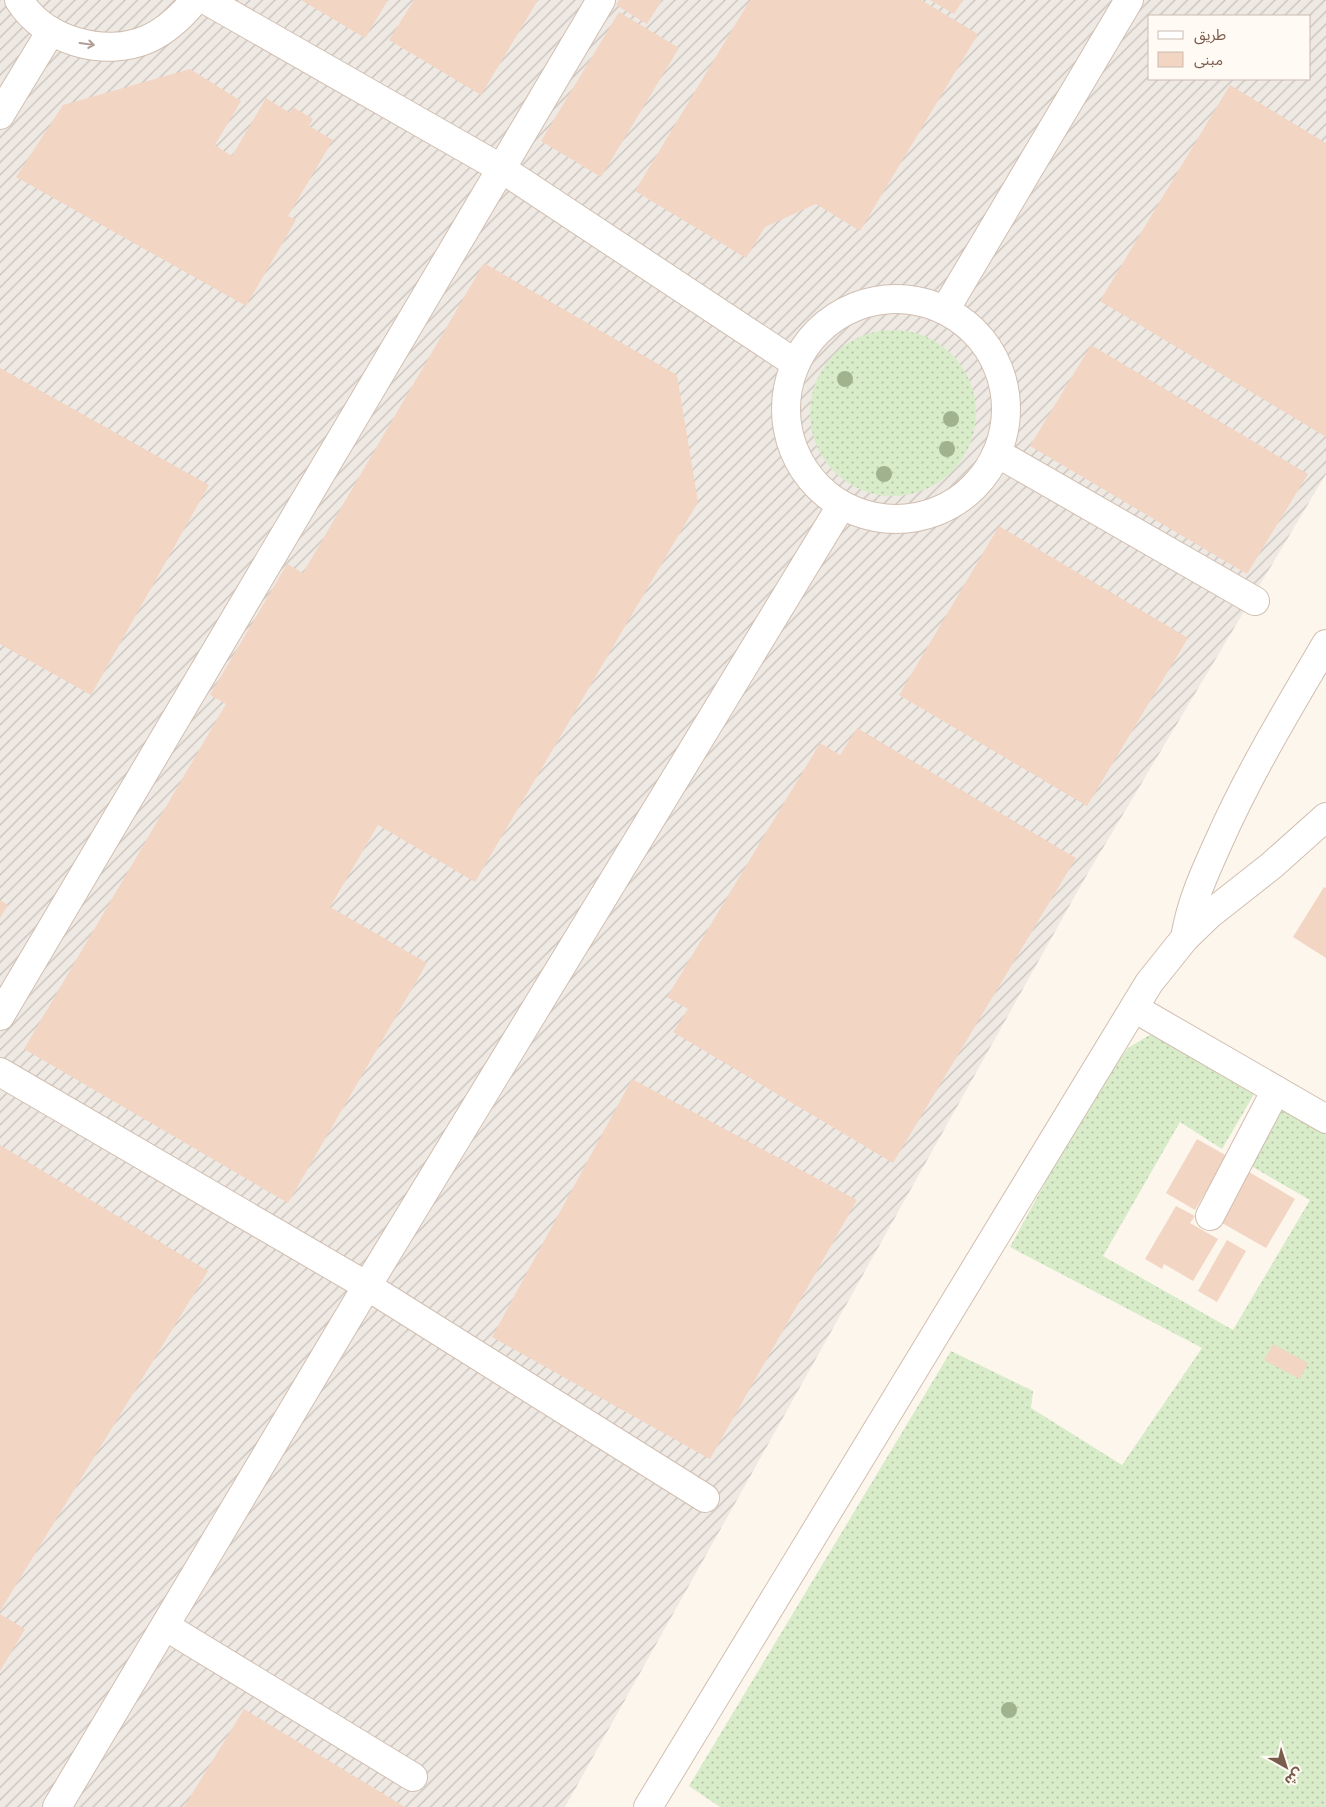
<svg xmlns="http://www.w3.org/2000/svg" width="1326" height="1807" font-family="Poppins,'Noto Sans Arabic',sans-serif">
	<style>
		.industrial { fill: url(#industrial-furrows); fill-rule: evenodd }
		.grass { fill: url(#grass-dots) }
		.building { fill: #f3d5c3 }
		.lines { fill: none; stroke-linecap: round; stroke-linejoin: round }
		.minor-casing { stroke: #d1beb0; stroke-width: 30 }
		.minor { stroke: #fff; stroke-width: 28 }
		.tree { fill: #a0b28e }
		.oneway { stroke: #af9d94 }
	</style>
	<defs>
		<pattern id="industrial-furrows" width="10" height="10" patternUnits="userSpaceOnUse" patternTransform="scale(1.25)"><rect width="10" height="10" fill="#efe9e4"/><path d="M-1 1l2-2M0 10L10 0M9 11l2-2" fill="none" stroke="#c7c0bb"/></pattern>
		<pattern id="grass-dots" width="8" height="8" patternUnits="userSpaceOnUse" patternTransform="scale(1.25)"><rect width="8" height="8" fill="#d8ecc9"/><path d="M2 2h.1M6 6h.1" fill="none" stroke="#b4c2a5" stroke-width="1.8" stroke-linecap="round"/></pattern>
	</defs>
	<rect width="100%" height="100%" fill="#fdf6ec"/>
	<path class="industrial" d="M0 0H1326V474L1085 878 565 1807H0ZM1150 16H1310V79H1150Z"/>
	<g class="grass">
		<circle cx="893" cy="413" r="83"/>
		<polygon points="1158,1030 1257,1089 1222,1149 1180,1122 1103,1256 1233,1330 1310,1200 1244,1162 1278,1102 1326,1131 1326,1807 720,1807 689,1786 951,1351 1033,1391 1031,1408 1122,1465 1202,1348 1010,1247 1093,1095 1128,1048"/>
	</g>
	<g class="building">
		<polygon points="301,0 388,0 365,38"/>
		<polygon points="414,0 538,0 481,95 389,40"/>
		<polygon points="619,0 662,0 647,24 616,5"/>
		<polygon points="750,0 921,0 978,34 860,231 816,204 765,227 746,258 635,191"/>
		<polygon points="930,0 963,0 954,14"/>
		<polygon points="619,12 679,48 601,177 541,141"/>
		<polygon points="190,69 241,101 215,145 232,156 266,98 290,113 293,107 313,119 309,126 333,140 288,216 296,220 246,306 16,177 63,105"/>
		<polygon points="1230,85 1326,143 1326,437 1100,301"/>
		<polygon points="484,263 677,375 698,502 475,882 378,825 330,907 427,963 288,1203 24,1049 226,704 210,695 287,564 303,573"/>
		<polygon points="1091,345 1308,474 1247,574 1030,446"/>
		<polygon points="0,368 209,485 91,695 0,644"/>
		<polygon points="999,526 1188,638 1087,806 899,695"/>
		<polygon points="857,728 1076,858 893,1163 673,1032 688,1009 667,997 820,743 840,755"/>
		<polygon points="1324,887 1326,888 1326,958 1293,937"/>
		<polygon points="0,900 8,905 0,918"/>
		<polygon points="632,1079 857,1200 710,1459 492,1337"/>
		<polygon points="1197,1139 1227,1156 1195,1210 1166,1193"/>
		<polygon points="0,1145 208,1271 0,1611"/>
		<polygon points="1244,1169 1295,1199 1266,1248 1215,1219"/>
		<polygon points="1176,1206 1195,1216 1190,1223 1218,1239 1193,1281 1164,1264 1162,1269 1145,1259"/>
		<polygon points="1227,1240 1246,1251 1217,1302 1198,1291"/>
		<polygon points="1273,1344 1308,1363 1300,1379 1264,1360"/>
		<polygon points="0,1614 25,1629 0,1671"/>
		<polygon points="244,1709 405,1807 184,1807"/>
	</g>
	<g class="lines">
		<g class="minor-casing">
			<g id="minor">
				<path d="M19 0C44 41 105 58 148 39 168 30 182 16 195 0"/>
				<polyline points="206,0 502,169 795,363"/>
				<polyline points="0,115 51,31"/>
				<circle cx="896" cy="409" r="110"/>
				<polyline points="945,310 1129,0"/>
				<polyline points="997,453 1255,601"/>
				<path d="M1185 938C1191 902 1204 874 1219 841 1249 773 1288 709 1326 644"/>
				<polyline points="1134,1008 1326,1119"/>
				<polyline points="0,1016 601,0"/>
				<polyline points="0,1072 367,1286 705,1498"/>
				<polyline points="1210,1216 1276,1090"/>
				<polyline points="165,1626 413,1777"/>
				<polyline points="57,1807 367,1286 841,506"/>
				<polyline points="648,1807 1149,983 1185,938 1210,914 1271,866 1326,817"/>
			</g>
		</g>
		<use href="#minor" class="minor"/>
	</g>
	<g class="tree">
		<circle cx="845" cy="379" r="8"/>
		<circle cx="951" cy="419" r="8"/>
		<circle cx="947" cy="449" r="8"/>
		<circle cx="884" cy="474" r="8"/>
		<circle cx="1009" cy="1710" r="8"/>
	</g>
	<defs><path id="oneway-shaft" d="M-6 0H5M1.5-3L5.5 0L1.5 3" fill="none" stroke-width="1.6" stroke-linecap="round" stroke-linejoin="round" transform="scale(1.25)"/></defs>
	<use class="oneway" href="#oneway-shaft" transform="translate(87 44) rotate(8)"/>
	<rect x="1148" y="15" width="162" height="65" fill="#fffaf3" stroke="#cabbb1"/>
	<rect x="1158" y="31" width="25" height="8" fill="#ffffff" stroke="#cabbb1"/>
	<text x="1194" y="40" font-size="15" fill="#7a5c4d">طريق</text>
	<rect x="1158" y="52" width="25" height="15" fill="#f3d5c3" stroke="#cabbb1"/>
	<text x="1194" y="65" font-size="15" fill="#7a5c4d">مبنى</text>
	<g transform="translate(1286 1767) rotate(141)" stroke="#fffaf3" stroke-width="4" paint-order="stroke">
	<path d="M0-4L9 19L0 12L-9 19Z" fill="#7a5c4d"/>
	<text y="-8" font-size="14" font-weight="bold" text-anchor="middle" fill="#7a5c4d">ش</text>
	</g>
</svg>
